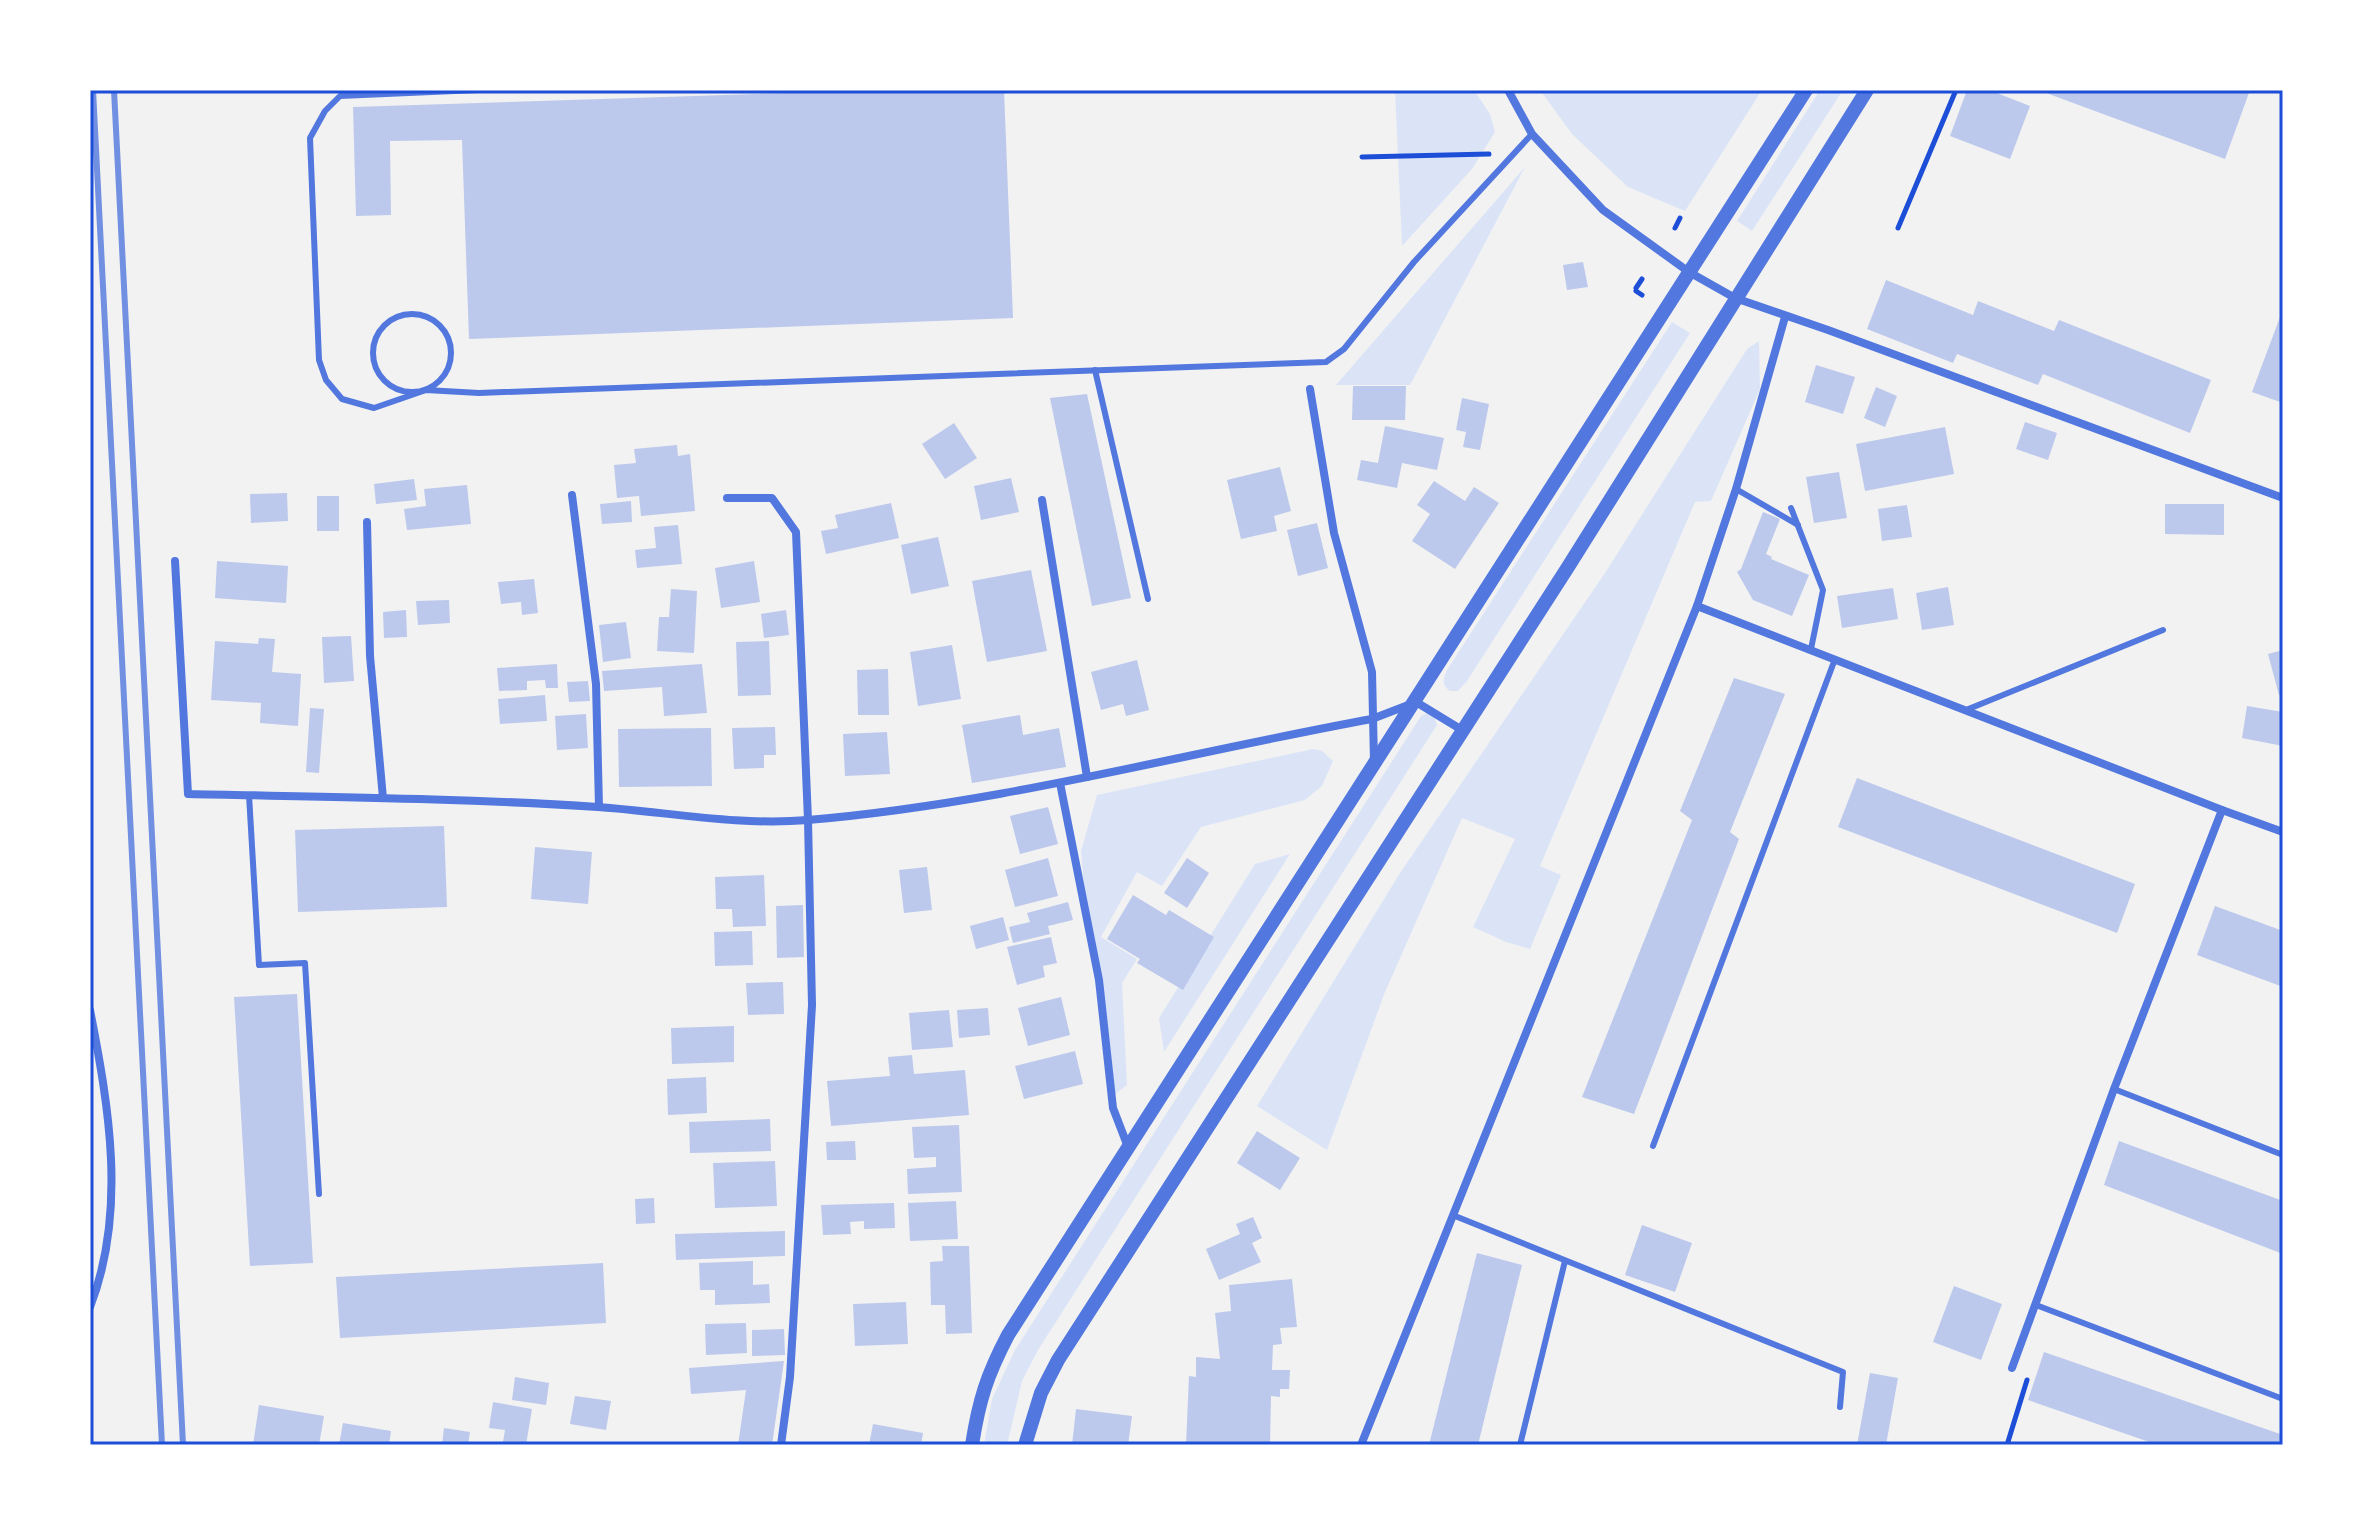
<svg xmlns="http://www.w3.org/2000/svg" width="2373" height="1535" font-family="'Libre Baskerville',serif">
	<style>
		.green { fill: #dbe4f7 }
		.building { fill: #bdc9ec }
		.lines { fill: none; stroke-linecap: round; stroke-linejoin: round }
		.path { stroke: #1d4ed8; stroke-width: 5 }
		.service { stroke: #5277de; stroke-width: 6 }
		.minor { stroke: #5277de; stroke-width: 8 }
		.tertiary { stroke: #5277de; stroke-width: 14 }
		.rail { stroke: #7290e2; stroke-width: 6 }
		.neatline { fill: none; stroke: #1d4ed8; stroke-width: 3 }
	</style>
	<rect width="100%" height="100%" fill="#f2f2f2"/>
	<g class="green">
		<polygon points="1395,90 1474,90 1490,114 1495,132 1472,169 1402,246"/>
		<polygon points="1540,90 1762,90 1685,211 1628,187 1572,134"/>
		<polygon points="1820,90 1843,90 1752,231 1737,221"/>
		<polygon points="1525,167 1410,385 1336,385"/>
		<path d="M1672 322 1690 333 1467 681 1458 691H1450C1441 684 1443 680 1447 670Z"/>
		<polygon points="1759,341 1760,389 1711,501 1695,502 1540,866 1561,875 1530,949 1506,942 1473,927 1515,839 1462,818 1385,992 1327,1150 1257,1106 1400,873 1605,573 1747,349"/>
		<polygon points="1427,713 1434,715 1437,725 1038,1350 1022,1381 1007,1445 984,1445 992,1399 1015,1350 1421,716"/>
		<polygon points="1313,749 1322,751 1333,761 1322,786 1305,800 1201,827 1162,886 1137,872 1101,937 1137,959 1122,983 1127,1085 1114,1095 1085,901 1081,851 1097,795"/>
		<polygon points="1290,854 1164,1052 1159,1018 1255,864"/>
	</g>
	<g class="building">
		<polygon points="877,90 1004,90 1013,318 469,339 462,140 390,141 391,215 356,216 353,107"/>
		<polygon points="1967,90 1989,90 2030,106 2010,159 1950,136"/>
		<polygon points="2038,90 2250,90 2225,159"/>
		<polygon points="1583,262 1588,287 1567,290 1563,265"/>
		<polygon points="1886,280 1973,315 1978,301 2054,331 2059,320 2211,380 2190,433 2043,374 2038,385 1957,354 1953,363 1867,329"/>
		<polygon points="2280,317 2283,318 2283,403 2252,392"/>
		<polygon points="1816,365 1855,377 1843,414 1805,402"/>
		<polygon points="1353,386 1406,386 1405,420 1352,420"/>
		<polygon points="1876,387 1897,396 1885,427 1864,418"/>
		<polygon points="1087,394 1131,598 1092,606 1050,398"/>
		<polygon points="1462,398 1489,404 1480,450 1463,447 1466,432 1456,430"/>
		<polygon points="2025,422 2057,433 2048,460 2016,449"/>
		<polygon points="954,423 977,458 945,479 922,444"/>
		<polygon points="1385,426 1444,438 1437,470 1402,463 1397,488 1357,480 1361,460 1378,463"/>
		<polygon points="1945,427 1954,474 1865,491 1856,444"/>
		<polygon points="677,445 678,456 690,454 695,511 641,516 639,496 617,498 614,465 636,463 634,449"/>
		<polygon points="1280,467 1291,511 1274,516 1277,531 1241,539 1227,480"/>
		<polygon points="1839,472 1847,518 1814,523 1806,477"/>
		<polygon points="1011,478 1019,512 981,520 974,486"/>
		<polygon points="414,479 417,500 376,504 374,484"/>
		<polygon points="1434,481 1465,501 1474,487 1499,503 1455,569 1412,541 1430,514 1417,505"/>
		<polygon points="467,485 471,524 407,530 404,509 426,506 424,489"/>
		<polygon points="287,493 288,521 251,523 250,494"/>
		<rect x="317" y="496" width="22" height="35"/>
		<polygon points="631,501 632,522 602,524 600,504"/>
		<polygon points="891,503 899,538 826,554 821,531 838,528 835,515"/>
		<polygon points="2165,504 2224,504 2224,535 2165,534"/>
		<polygon points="1907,505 1912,537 1882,541 1878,509"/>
		<polygon points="1763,512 1780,519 1766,554 1772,557 1771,559 1809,575 1792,616 1753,600 1737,572 1741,569"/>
		<polygon points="1317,523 1328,568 1298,576 1287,530"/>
		<polygon points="678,525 682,564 637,568 635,550 656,548 654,527"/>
		<polygon points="938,537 949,586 911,594 901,545"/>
		<polygon points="217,561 288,566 286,603 215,598"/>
		<polygon points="754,561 760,602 721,608 715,568"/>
		<polygon points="1031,570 1047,651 987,662 972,581"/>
		<polygon points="534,579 538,613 522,615 521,602 501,604 498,582"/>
		<polygon points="1948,587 1954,625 1922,630 1916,593"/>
		<polygon points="1893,588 1898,619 1842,628 1837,596"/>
		<polygon points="671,589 697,591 694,653 657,651 659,617 669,617"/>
		<polygon points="449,600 450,623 418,625 416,601"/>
		<polygon points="406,610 407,637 384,638 383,612"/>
		<polygon points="786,610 789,635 764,638 761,614"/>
		<polygon points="626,622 631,658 603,662 599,625"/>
		<polygon points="351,636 354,681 324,683 322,637"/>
		<polygon points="259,638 275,639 272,672 301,674 298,726 260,723 261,703 211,700 215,641 258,644"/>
		<polygon points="769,641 771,695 738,696 736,642"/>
		<polygon points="952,645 961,699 918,706 910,652"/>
		<polygon points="2283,650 2283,694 2279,695 2268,654"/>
		<polygon points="1137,660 1149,710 1126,716 1123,704 1101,710 1091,672"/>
		<polygon points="557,664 558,688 546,688 545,680 527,681 527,690 499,691 497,668"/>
		<polygon points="702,664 707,713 664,716 662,687 604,691 602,671"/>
		<polygon points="888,669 889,715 858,715 857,670"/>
		<polygon points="1734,678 1785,694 1730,832 1739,839 1634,1114 1582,1097 1692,820 1680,811"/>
		<polygon points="588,681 590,701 569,702 567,682"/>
		<polygon points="545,695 547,721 500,724 498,699"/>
		<polygon points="2247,706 2283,712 2283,746 2242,738"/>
		<polygon points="310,708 324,709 319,773 306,772"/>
		<polygon points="586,714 588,748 557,750 555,716"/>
		<polygon points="1020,715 1023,735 1059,728 1066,767 972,783 962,725"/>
		<polygon points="775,727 776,755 764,755 764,768 734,769 732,728"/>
		<polygon points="711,728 712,786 619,787 618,729"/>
		<polygon points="887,732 890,774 845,776 843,734"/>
		<polygon points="1857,778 2135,884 2117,933 1838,827"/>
		<polygon points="1048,807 1058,844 1020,854 1010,816"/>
		<polygon points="444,826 447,907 298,912 295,830"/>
		<polygon points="535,847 592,852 588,904 531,899"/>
		<polygon points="1048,858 1058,896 1015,907 1005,870"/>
		<polygon points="1187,858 1209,873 1187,908 1164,893"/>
		<polygon points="927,867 932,910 904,913 899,870"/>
		<polygon points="764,875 766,926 733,927 732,909 716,909 715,877"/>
		<polygon points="1133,895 1166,915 1169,910 1214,937 1183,990 1137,963 1140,959 1107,939"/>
		<polygon points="1068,902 1073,920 1048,926 1050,934 1013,943 1009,927 1030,922 1027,913"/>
		<polygon points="803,905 804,957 777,958 776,906"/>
		<polygon points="2215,906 2283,931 2283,987 2197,955"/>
		<polygon points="1003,917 1009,940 976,949 970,926"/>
		<polygon points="752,931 753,965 715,966 714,932"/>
		<polygon points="1051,937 1057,963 1043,966 1045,977 1017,985 1007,947"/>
		<polygon points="783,982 784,1014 748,1015 746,983"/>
		<polygon points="297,994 313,1263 250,1266 234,997"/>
		<polygon points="1061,997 1070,1035 1028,1046 1018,1008"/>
		<polygon points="988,1008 990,1035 959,1038 957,1010"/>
		<polygon points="949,1010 953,1047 912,1050 909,1013"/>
		<polygon points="734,1026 734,1062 672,1064 671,1028"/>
		<polygon points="1075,1051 1083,1084 1024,1099 1015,1066"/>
		<polygon points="912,1055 914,1074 965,1070 969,1115 831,1126 827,1081 890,1076 888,1057"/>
		<polygon points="706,1077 707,1113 668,1115 667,1079"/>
		<polygon points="770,1119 771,1151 690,1153 689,1122"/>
		<polygon points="959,1125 962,1192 908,1194 907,1169 936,1167 936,1157 914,1158 912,1127"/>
		<polygon points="1257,1131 1300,1158 1280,1190 1237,1163"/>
		<polygon points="855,1141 856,1160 827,1160 826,1142"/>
		<polygon points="2119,1141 2283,1201 2283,1254 2104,1185"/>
		<polygon points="775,1161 777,1206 715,1208 713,1163"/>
		<polygon points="654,1198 655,1223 636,1224 635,1199"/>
		<polygon points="956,1201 958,1239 910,1241 908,1203"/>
		<polygon points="894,1203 895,1228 864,1229 864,1221 850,1222 851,1234 823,1235 821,1205"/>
		<polygon points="1253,1217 1262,1238 1252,1243 1261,1262 1219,1280 1206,1249 1240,1234 1236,1224"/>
		<polygon points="1642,1225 1692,1243 1675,1292 1625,1275"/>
		<polygon points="785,1231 785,1256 676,1260 675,1234"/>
		<polygon points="942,1246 969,1246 972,1333 946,1334 945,1305 931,1305 930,1262 943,1261"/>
		<polygon points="1477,1253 1522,1265 1478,1445 1429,1445"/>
		<polygon points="753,1261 753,1285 769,1284 770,1303 715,1305 715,1290 700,1290 699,1263"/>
		<polygon points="603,1263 606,1323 340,1338 336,1277"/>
		<polygon points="1292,1279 1297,1327 1280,1328 1282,1344 1273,1345 1272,1370 1290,1370 1289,1389 1280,1389 1280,1397 1271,1396 1270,1445 1186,1445 1189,1376 1196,1377 1196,1357 1220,1359 1215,1313 1231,1311 1229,1285"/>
		<polygon points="1954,1286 2002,1304 1981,1360 1933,1342"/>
		<polygon points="906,1302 908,1344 855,1346 853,1304"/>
		<polygon points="746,1323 747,1353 706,1355 705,1324"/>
		<polygon points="784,1329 785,1355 752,1356 752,1330"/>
		<polygon points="2044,1352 2283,1435 2283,1445 2158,1445 2028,1400"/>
		<polygon points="784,1361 772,1445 738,1445 746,1390 691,1394 689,1368"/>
		<polygon points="1870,1373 1898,1378 1886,1445 1857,1445"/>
		<polygon points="515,1377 549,1383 546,1405 512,1400"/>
		<polygon points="575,1396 611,1401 606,1430 570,1424"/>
		<polygon points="493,1402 532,1409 526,1445 503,1442 505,1430 489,1428"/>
		<polygon points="259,1405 324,1416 319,1445 253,1445"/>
		<polygon points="1076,1409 1132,1416 1128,1445 1072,1445"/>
		<polygon points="343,1423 391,1431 389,1445 339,1445"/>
		<polygon points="873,1424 923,1433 921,1445 869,1445"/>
		<polygon points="444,1428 470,1432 468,1445 442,1445"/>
	</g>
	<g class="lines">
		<g class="path">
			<polyline points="1362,157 1489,154"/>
			<polyline points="1675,228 1680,218"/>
			<polyline points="1898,228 1956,90"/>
			<polyline points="1636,288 1642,279"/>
			<polyline points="1636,291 1642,295"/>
			<polyline points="2007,1445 2027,1380"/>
		</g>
		<g class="service">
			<polyline points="478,90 340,96 325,111 310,138 319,360 326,380 342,399 374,408 426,390 479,393 1326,362 1344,349 1414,262 1532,134"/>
			<circle cx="412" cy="353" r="39"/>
			<polyline points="1095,370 1148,599"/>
			<polyline points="1736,489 1798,525"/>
			<polyline points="1791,508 1823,590 1811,649"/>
			<polyline points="1966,710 2163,630"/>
			<polyline points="249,795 259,965 305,963 319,1194"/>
			<polyline points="2114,1089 2283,1155"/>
			<polyline points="1653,1146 1835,659"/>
			<polyline points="1455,1216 1843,1372 1840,1407"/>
			<polyline points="2036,1305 2283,1399"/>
			<polyline points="1520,1445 1565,1261"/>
		</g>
		<g class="minor">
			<polyline points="1508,90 1532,134 1603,210 1689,272 1735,298 1828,330 2283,498"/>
			<polyline points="1310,389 1334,533 1372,672 1374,761"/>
			<polyline points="572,495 596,684 599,807"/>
			<polyline points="727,498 772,498 796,532 808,820 812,1005 790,1377 781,1445"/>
			<polyline points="1042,500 1087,777"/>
			<polyline points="367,522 370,656 383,798"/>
			<path d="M175 561 188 794C325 797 462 798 598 807 668 812 738 826 808 820 999 804 1185 753 1372 719L1416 702 1462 730"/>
			<polyline points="1697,606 2222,810 2283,832"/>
			<polyline points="1060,783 1099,980 1113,1108 1128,1147"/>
			<path d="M90 1010C109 1107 127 1212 90 1307"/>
			<polyline points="2012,1368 2114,1089 2222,810"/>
			<polyline points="1361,1445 1697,606 1736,489 1785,317"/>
		</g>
		<g class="tertiary">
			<path d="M972 1445C979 1400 987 1375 1008 1335L1806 90"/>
			<polyline points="1025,1445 1041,1393 1058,1360 1568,567 1867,90"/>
		</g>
		<g class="rail">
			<polyline points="93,90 162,1445"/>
			<polyline points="114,90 183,1445"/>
		</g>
	</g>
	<rect width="2373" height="1535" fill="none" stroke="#ffffff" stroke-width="184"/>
	<rect x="92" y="92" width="2189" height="1351" class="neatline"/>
</svg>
